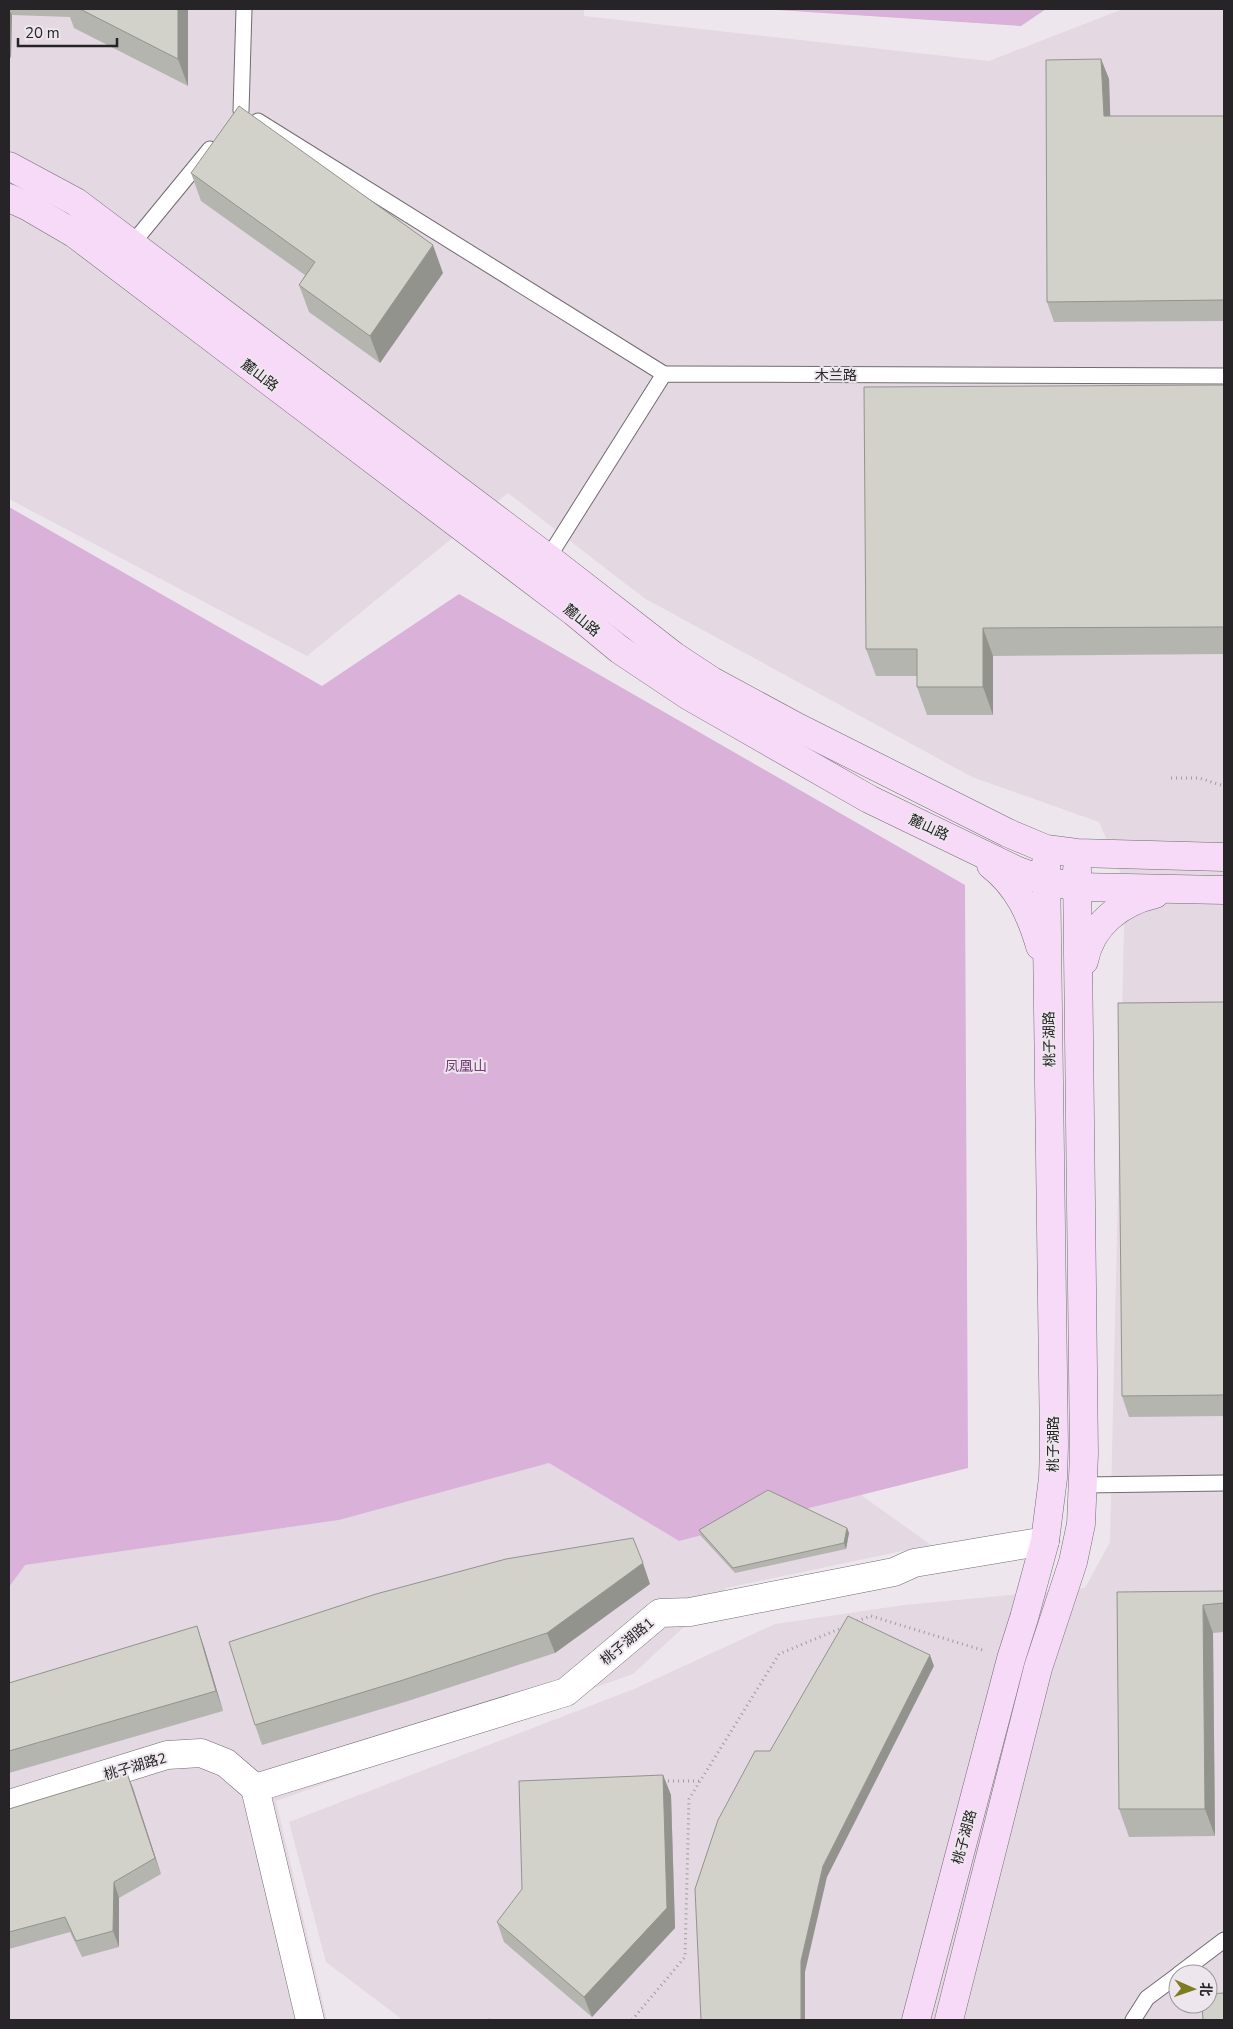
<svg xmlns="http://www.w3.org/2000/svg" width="1233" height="2029" font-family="'Nunito Sans','Noto Sans SC',sans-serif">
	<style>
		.built { fill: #e4d8e3; fill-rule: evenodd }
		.green { fill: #d9b1d9 }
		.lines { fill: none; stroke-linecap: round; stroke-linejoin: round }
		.lane-casing { stroke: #716c70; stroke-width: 17 }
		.street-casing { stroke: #716c70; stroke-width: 29 }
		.secondary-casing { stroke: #716c70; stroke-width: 29 }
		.path { stroke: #9f9b9f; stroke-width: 3; stroke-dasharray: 1 4; stroke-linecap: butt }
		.lane { stroke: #fff; stroke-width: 15 }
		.street { stroke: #fff; stroke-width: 28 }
		.secondary { stroke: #f7daf8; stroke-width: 28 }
		.wall { fill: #b5b5af }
		.shaded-wall { fill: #93938e }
		.building { fill: #d2d2cb; stroke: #93938e }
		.labels { text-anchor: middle; stroke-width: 4; stroke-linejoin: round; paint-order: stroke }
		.street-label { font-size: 14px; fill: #262426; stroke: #ede7ed }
		.park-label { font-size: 14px; fill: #773978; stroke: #ede7ed }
	</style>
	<rect width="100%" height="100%" fill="#ede7ed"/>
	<g class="built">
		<path d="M9 9H584V16L989 61 1123 9H1224V2020H403L326 1962 289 1822 634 1689 775 1624 904 1605 1085 1588 1110 1542 1125 883 1099 822 972 777 644 598 508 493 307 656 9 499ZM1178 1974H1208V2004H1178Z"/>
		<polygon points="549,1463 679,1541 861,1495 931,1545 726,1588 633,1674 276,1801 327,2020 9,2020 9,1587 24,1565 339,1520"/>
	</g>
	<g class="green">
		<polygon points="761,9 1046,9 1021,26"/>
		<polygon points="9,507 322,686 459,594 965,885 968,1468 679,1541 549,1463 339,1520 25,1565 9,1587"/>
	</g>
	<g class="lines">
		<g class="lane-casing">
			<g id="lane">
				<polyline points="241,111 244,9"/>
				<polyline points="258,121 664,374"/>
				<polyline points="132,244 210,149"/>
				<polyline points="548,558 664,374 1224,376"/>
				<polyline points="1084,1485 1224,1483"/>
				<polyline points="1179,1974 1224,1940"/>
				<polyline points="1133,2020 1147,1998 1178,1975"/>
			</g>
		</g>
		<g class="street-casing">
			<g id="street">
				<polyline points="255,1788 566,1692 660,1613 690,1612 894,1572 914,1563 1045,1541"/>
				<polyline points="255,1788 310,2020"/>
				<polyline points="9,1804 167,1755 201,1753 226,1763 255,1788"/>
			</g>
		</g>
		<g class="secondary-casing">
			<g id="secondary">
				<polyline points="9,166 76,202 548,558 674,656 712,681 797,727 1008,833 1046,849 1077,853 1224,857"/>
				<polyline points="9,198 27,206 75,234 574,612 620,650 689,696 869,799 1018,871 1046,881 1078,887 1224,890"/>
				<path d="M991 865C1018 886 1031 915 1040 946"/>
				<path d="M1084 961C1091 925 1120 902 1155 894"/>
				<polyline points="916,2020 1011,1659 1024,1618 1045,1541 1053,1478 1054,1446 1046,863"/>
				<polyline points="949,2020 1038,1668 1073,1562 1081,1524 1084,1454 1077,870"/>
			</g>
		</g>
		<g class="path">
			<polyline points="1171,778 1199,778 1224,786"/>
			<polyline points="857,1621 871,1616 982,1650"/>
			<polyline points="663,1781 699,1781"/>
			<polyline points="489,2020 490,2020"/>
			<polyline points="632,2020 685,1957 689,1799 779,1654 844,1627"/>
		</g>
		<use href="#lane" class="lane"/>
		<use href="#street" class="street"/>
		<use href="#secondary" class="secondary"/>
	</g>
	<g class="wall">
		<polygon points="9,9 188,9 188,86 74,28 70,17 12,15 11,58 9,58"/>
		<polygon points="1101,59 1109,79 1110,116 1224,116 1224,321 1054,322 1047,302"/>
		<polygon points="191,173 443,273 380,363 309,312 299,285 305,275 201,201"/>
		<polygon points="1224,385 1224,654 993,656 993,715 927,715 917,687 917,676 876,676 866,649"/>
		<polygon points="1224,1002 1224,1416 1129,1417 1122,1396"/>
		<polygon points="847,1528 849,1533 846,1549 735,1573 701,1536 699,1530"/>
		<polygon points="650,1584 555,1653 408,1701 262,1745 255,1725"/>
		<polygon points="1224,1591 1224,1632 1213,1633 1215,1836 1129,1837 1119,1809 1117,1592"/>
		<polygon points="204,1647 223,1711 9,1773 9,1683"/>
		<polygon points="127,1773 161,1874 119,1898 119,1947 82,1957 70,1932 9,1949 9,1809"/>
		<polygon points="663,1775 671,1795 675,1928 592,2017 504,1942 497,1922"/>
	</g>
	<g class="shaded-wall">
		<polygon points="9,9 12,15 11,58 9,52"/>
		<polygon points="178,9 188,9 188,86 178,59"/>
		<polygon points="1101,59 1109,79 1111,136 1104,116"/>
		<polygon points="433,245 443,273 380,363 370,336"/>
		<polygon points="983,628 993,656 993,715 983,687"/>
		<polygon points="847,1528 849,1533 846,1549 844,1543"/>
		<polygon points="643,1563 650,1584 555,1653 547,1633"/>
		<polygon points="1203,1605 1213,1633 1215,1836 1205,1809"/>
		<polygon points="197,1626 204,1647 223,1711 216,1691"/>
		<polygon points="930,1655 934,1666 827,1877 805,1972 805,2020 801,2020 801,1961 823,1866"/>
		<polygon points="127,1773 133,1788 161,1874 155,1858"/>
		<polygon points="663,1775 671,1795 675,1928 592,2017 584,1997"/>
		<polygon points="114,1882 119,1898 119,1947 113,1931"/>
	</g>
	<g class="building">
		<polygon points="80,9 178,9 178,59"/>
		<polygon points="1101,59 1104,116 1224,116 1224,300 1047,302 1046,60"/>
		<polygon points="239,106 433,245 370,336 299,285 315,262 191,173"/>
		<polygon points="1224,385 1224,627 983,628 983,687 917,687 917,649 866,649 864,387"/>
		<polygon points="1224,1002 1224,1395 1122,1396 1118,1003"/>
		<polygon points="768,1490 847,1528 844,1543 733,1568 699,1530"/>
		<polygon points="633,1538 643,1563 547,1633 400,1681 255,1725 229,1642 376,1594 506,1559"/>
		<polygon points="1224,1591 1224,1603 1203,1605 1205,1809 1119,1809 1117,1592"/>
		<polygon points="848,1616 930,1655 823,1866 801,1961 801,2020 701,2020 695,1889 718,1820 755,1751 770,1751"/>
		<polygon points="197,1626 216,1691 9,1751 9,1683"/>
		<polygon points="127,1773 155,1858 114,1882 113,1931 76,1941 65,1917 9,1932 9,1809"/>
		<polygon points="663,1775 667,1908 584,1997 497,1922 522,1889 519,1781"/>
		<polygon points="1224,1993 1224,2020 1203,2020 1202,2004 1208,2004 1208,1994"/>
	</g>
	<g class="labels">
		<g class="street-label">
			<text transform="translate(260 375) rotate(37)" y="5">麓山路</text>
			<text x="836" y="380">木兰路</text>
			<text transform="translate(582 620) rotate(39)" y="5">麓山路</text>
			<text transform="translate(929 827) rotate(25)" y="5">麓山路</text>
			<text transform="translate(1049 1039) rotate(-91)" y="5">桃子湖路</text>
			<text transform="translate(1053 1444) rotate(-90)" y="5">桃子湖路</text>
			<text transform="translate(627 1641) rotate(-40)" y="5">桃子湖路1</text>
			<text transform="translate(135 1766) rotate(-16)" y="5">桃子湖路2</text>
			<text transform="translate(964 1837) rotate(-75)" y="5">桃子湖路</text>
		</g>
		<g class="park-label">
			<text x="466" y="1071">凤凰山</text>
		</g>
	</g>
	<rect width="1233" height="2029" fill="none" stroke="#262426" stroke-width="20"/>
	<g transform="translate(1193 1989) rotate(92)"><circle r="24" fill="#ede7ed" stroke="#9d999d"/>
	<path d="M0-4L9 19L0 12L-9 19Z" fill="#7f7b21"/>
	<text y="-8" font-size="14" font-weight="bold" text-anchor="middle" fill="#262426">北</text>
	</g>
	<path d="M18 38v8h99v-8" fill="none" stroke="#262426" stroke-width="2.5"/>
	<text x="25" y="38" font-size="15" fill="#262426" stroke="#ede7ed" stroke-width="4" paint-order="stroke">20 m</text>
</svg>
